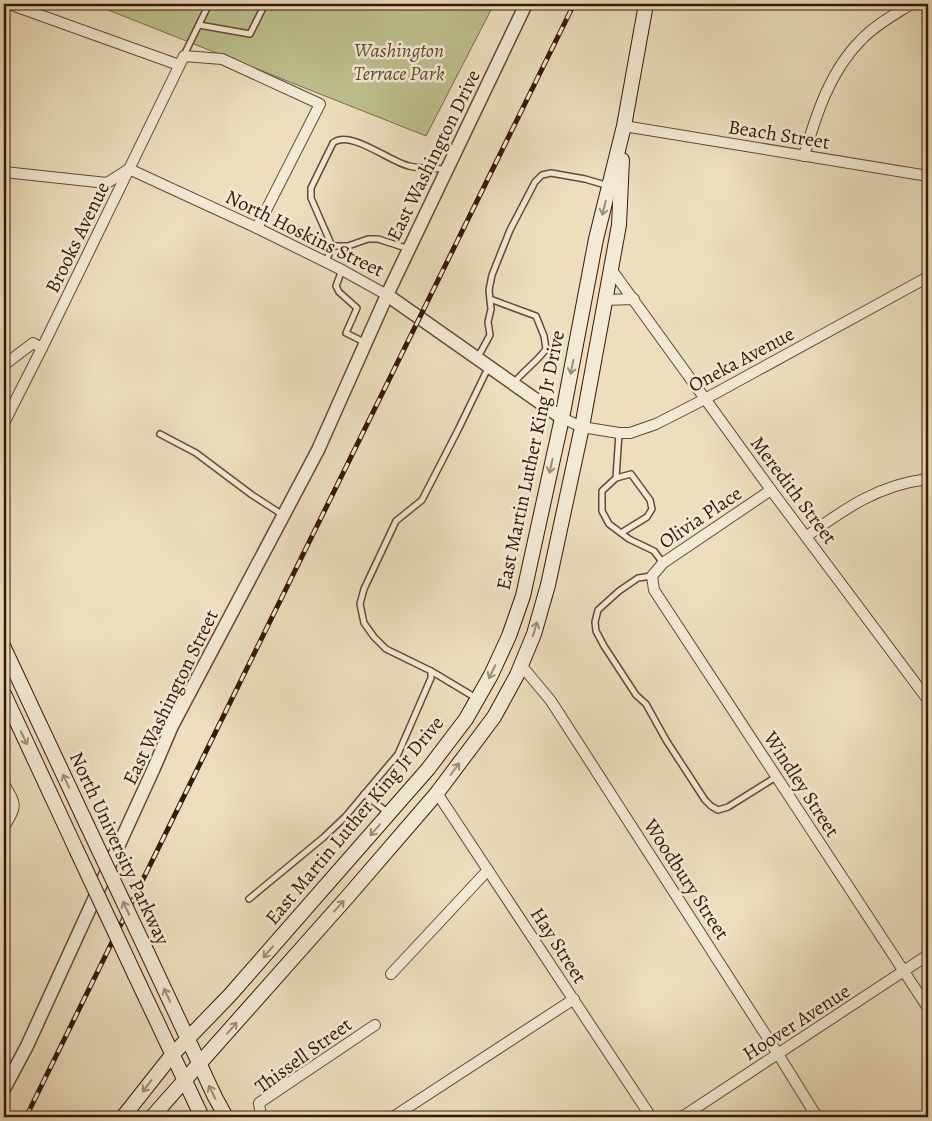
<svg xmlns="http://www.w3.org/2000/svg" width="932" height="1121" font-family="Alegreya,serif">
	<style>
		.green { fill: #bdc08e; stroke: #7a6b4a }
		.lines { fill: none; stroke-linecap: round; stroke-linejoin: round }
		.service-casing { stroke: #644835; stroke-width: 8 }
		.minor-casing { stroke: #644835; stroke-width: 12 }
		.tertiary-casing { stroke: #644835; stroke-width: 15 }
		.secondary-casing { stroke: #371607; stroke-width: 16 }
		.service { stroke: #f3ead5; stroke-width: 5 }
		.minor { stroke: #f3ead5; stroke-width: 10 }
		.tertiary { stroke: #f3ead5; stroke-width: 12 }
		.secondary { stroke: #f3ead5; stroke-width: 14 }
		.rail-casing { stroke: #371607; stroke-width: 5 }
		.rail { stroke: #f3ead5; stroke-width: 3; stroke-dasharray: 9; stroke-linecap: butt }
		.secondary-bridge-casing { stroke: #371607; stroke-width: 16; stroke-linecap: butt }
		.secondary-bridge { stroke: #f3ead5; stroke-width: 14 }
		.oneway { stroke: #9e8b78 }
		.labels { text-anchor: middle; stroke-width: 5; stroke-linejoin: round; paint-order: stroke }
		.park-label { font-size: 20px; font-style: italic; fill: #5f4930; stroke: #f3ead5 }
		.street-label { font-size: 20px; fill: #371607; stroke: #f3ead5 }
	</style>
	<rect width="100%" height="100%" fill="#eddfbe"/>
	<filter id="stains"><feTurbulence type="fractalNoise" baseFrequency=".004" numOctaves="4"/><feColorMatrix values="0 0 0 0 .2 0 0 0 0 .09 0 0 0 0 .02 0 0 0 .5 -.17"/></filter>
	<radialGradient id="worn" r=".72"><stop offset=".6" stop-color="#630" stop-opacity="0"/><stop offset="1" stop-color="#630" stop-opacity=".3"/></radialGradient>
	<polygon class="green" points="93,4 494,4 426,136"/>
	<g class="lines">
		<g class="service-casing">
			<g id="service">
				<polyline points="199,25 250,34 265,4"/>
				<polyline points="184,55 209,4"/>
				<polyline points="332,246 348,246 368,239 378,239 409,249"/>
				<path d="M326 262 332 246 311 198V188L333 143C350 129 390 162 409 166 420 169 434 168 445 169"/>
				<polyline points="342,270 336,286 339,292 357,308 346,333 366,343"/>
				<path d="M490 299 536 316 544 336 546 349C537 362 524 370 514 383"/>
				<polyline points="478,357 490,335 488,322 491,309 489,290 492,275 510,230 535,182 542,175 551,173 585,179 609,186"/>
				<polyline points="160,434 196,453 252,495 283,515"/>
				<polyline points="616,478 619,433"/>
				<polyline points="621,533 647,517 652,509 650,500 631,474 616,478 602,491 602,511 609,524 629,539 654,551 663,563"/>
				<polyline points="652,576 638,578 619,591 598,610 595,622 596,631 604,646 636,695 646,704 666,740 705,800 711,806 718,810 728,807 776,777"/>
				<polyline points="431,671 476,698"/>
				<polyline points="364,794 387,812"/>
				<polyline points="249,899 324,837 345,817 398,754 431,678 431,671 386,649 374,637 364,623 360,604 364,589 396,521 422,500 458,430 488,368"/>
			</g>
		</g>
		<g class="minor-casing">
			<g id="minor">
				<polyline points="9,4 179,65"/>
				<polyline points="624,126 928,176"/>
				<path d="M804 156C816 115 830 71 861 40 875 25 894 15 911 4"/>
				<polyline points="4,172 107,183 129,169 257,228 342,270 387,295"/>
				<polyline points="611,269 771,490 928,700"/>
				<polyline points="605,300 634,299"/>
				<polyline points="4,365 33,343 42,348"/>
				<polyline points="562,418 582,427 619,433 630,433 656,424 705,399 928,277"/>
				<polyline points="4,423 42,348 184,56 222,59 320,104 257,228"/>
				<polyline points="771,490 663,563 652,576 654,590 928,1008"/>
				<path d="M807 536C846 508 878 485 928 479"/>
				<polyline points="521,665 551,701 778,1054 817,1117"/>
				<path d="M4 784C17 806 17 805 4 827"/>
				<polyline points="437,793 651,1117"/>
				<polyline points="391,974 488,870"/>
				<polyline points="261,1117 259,1103 375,1025"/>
				<polyline points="393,1117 574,999"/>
				<polyline points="682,1117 928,955"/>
			</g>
		</g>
		<g class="tertiary-casing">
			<g id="tertiary">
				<polyline points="387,295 562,418"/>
				<polyline points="4,1089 27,1046 154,768 172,726 318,450 387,295 526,4"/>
			</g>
		</g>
		<g class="secondary-casing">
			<g id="secondary">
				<polyline points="4,648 87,825"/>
				<polyline points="4,694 76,849"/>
				<polyline points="147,952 215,1097 226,1117"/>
				<polyline points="135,975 202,1117"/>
				<polyline points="123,1117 172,1055 230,995 428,769 466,719 491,675 509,636 523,596 562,418 596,239 624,126 646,4"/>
				<polyline points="152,1117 350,894 437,793 494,717 517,675 534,634 548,585 582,427 619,225 622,160"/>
			</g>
		</g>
		<use href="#service" class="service"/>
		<use href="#minor" class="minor"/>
		<use href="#tertiary" class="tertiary"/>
		<use href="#secondary" class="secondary"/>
		<g class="rail-casing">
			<polyline id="rail" points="26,1117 574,4"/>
		</g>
		<use href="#rail" class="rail"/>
		<g class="secondary-bridge-casing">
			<g id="secondary-bridge">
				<polyline points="87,825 147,952"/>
				<polyline points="76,849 135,975"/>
			</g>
		</g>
		<use href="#secondary-bridge" class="secondary-bridge"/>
	</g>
	<defs><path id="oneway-shaft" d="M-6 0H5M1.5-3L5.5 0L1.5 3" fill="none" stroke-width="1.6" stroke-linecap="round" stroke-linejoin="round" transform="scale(1.25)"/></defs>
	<g class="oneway">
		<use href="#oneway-shaft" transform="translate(604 208) rotate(104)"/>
		<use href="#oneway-shaft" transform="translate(572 367) rotate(101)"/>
		<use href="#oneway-shaft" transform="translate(551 466) rotate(102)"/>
		<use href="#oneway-shaft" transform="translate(535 629) rotate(-73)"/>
		<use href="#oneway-shaft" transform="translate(492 672) rotate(116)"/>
		<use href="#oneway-shaft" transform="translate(24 738) rotate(65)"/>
		<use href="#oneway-shaft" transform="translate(455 769) rotate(-53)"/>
		<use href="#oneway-shaft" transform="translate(66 781) rotate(-115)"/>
		<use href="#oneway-shaft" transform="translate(375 830) rotate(131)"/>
		<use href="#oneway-shaft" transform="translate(339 906) rotate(-48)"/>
		<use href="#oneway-shaft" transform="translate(126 908) rotate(-115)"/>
		<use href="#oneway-shaft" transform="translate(268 952) rotate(131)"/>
		<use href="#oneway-shaft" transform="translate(167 995) rotate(-115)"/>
		<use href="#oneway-shaft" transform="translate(232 1028) rotate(-49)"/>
		<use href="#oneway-shaft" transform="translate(147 1086) rotate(128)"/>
		<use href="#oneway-shaft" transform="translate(212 1092) rotate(-116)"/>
	</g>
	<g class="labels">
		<g class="park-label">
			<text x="399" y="57">Washington<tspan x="399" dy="23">Terrace Park</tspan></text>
		</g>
		<g class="street-label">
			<text transform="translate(779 134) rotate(9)" y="7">Beach Street</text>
			<text transform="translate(433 155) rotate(-64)" y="7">East Washington Drive</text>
			<text transform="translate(305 233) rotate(26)" y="7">North Hoskins Street</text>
			<text transform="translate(77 237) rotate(-64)" y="7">Brooks Avenue</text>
			<text transform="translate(741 359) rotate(-28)" y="7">Oneka Avenue</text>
			<text transform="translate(530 460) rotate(-78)" y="7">East Martin Luther King Jr Drive</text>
			<text transform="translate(794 490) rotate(53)" y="7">Meredith Street</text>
			<text transform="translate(700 517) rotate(-34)" y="7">Olivia Place</text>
			<text transform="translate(170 697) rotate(-64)" y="7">East Washington Street</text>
			<text transform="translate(802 784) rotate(57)" y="7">Windley Street</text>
			<text transform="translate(354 820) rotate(-50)" y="7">East Martin Luther King Jr Drive</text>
			<text transform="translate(120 848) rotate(65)" y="7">North University Parkway</text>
			<text transform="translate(687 879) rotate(57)" y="7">Woodbury Street</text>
			<text transform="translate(559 945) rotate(57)" y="7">Hay Street</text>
			<text transform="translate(796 1022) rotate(-33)" y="7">Hoover Avenue</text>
			<text transform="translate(303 1055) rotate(-36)" y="7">Thissell Street</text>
		</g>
	</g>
	<rect width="932" height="1121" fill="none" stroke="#eddfbe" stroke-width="20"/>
	<rect x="5" y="5" width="922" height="1111" fill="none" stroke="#371607" stroke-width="2.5"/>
	<rect x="10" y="10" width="912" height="1101" fill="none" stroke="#371607"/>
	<rect width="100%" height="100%" filter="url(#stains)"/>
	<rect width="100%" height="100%" fill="url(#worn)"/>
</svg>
